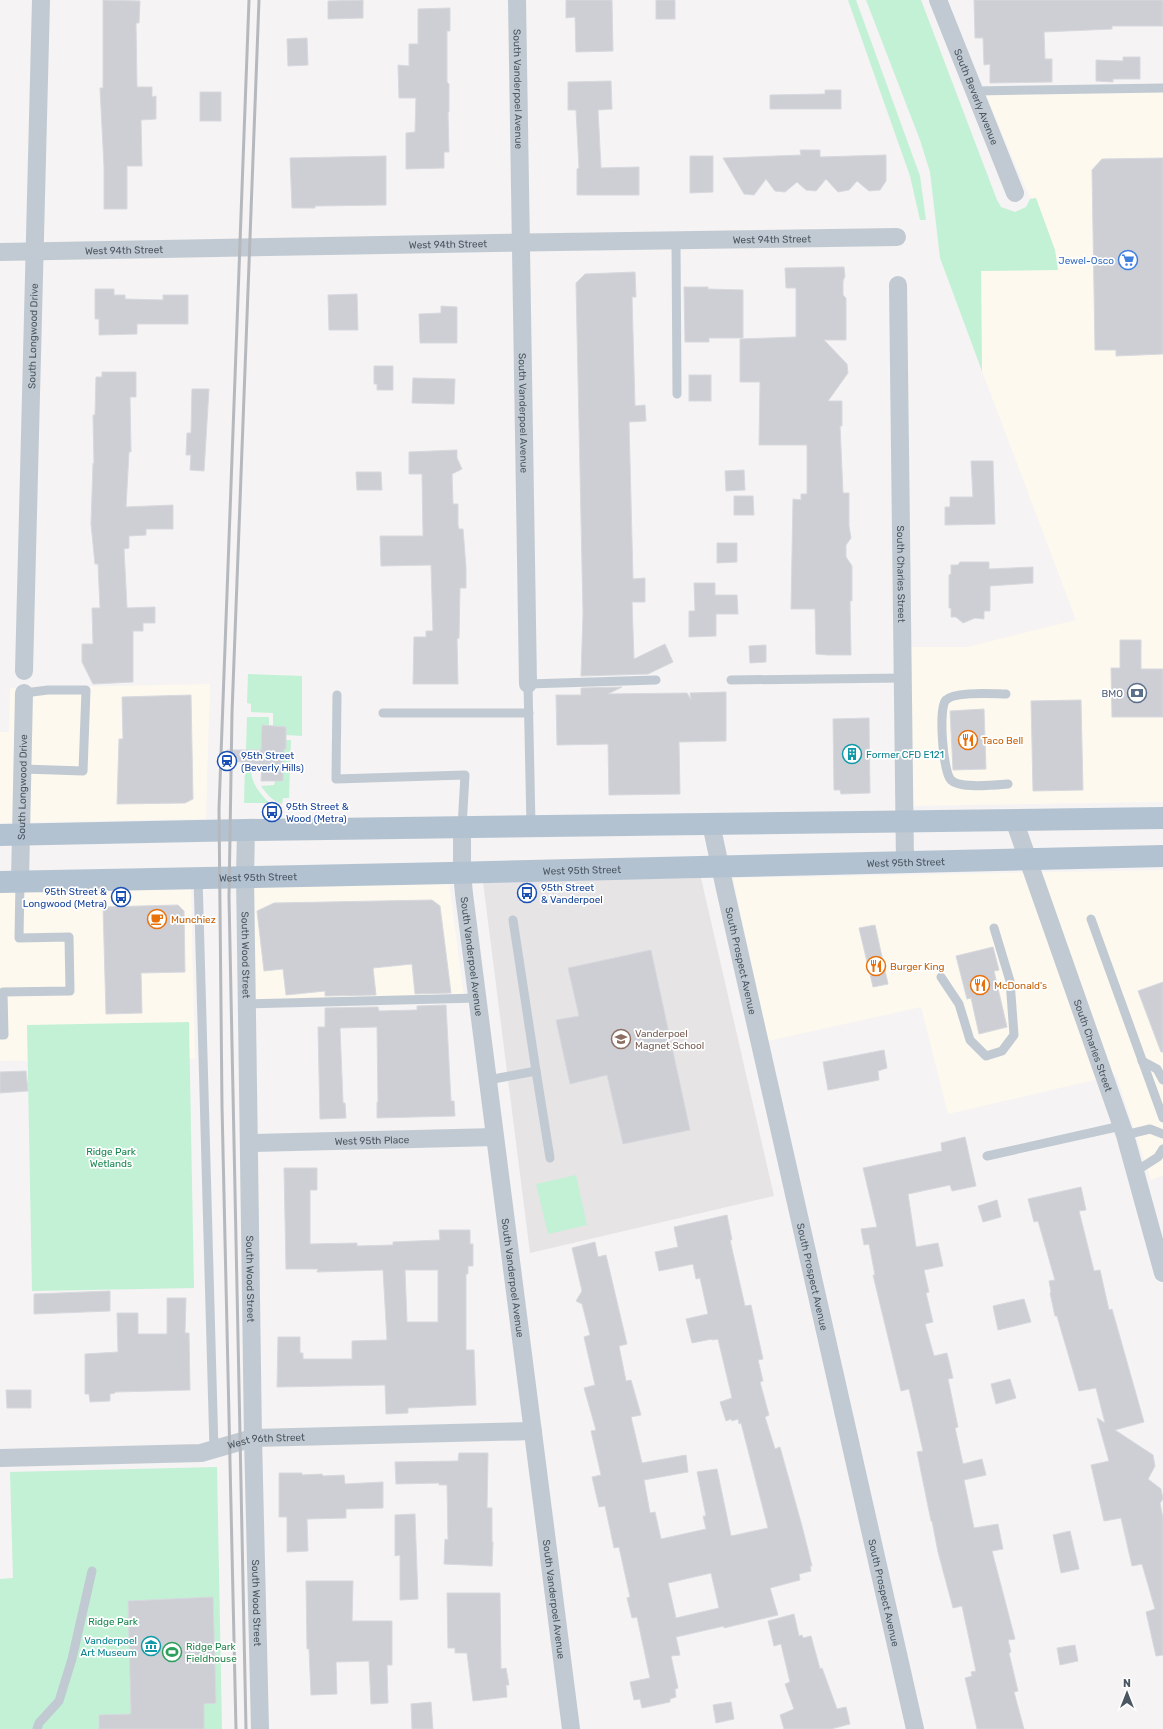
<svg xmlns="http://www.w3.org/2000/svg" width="1163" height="1729" font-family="Rubik,sans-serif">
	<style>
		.commercial { fill: #fdf9ef }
		.education { fill: #e6e4e5 }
		.green { fill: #c3f1d5 }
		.building { fill: #cdcfd5; stroke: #d7d9de; fill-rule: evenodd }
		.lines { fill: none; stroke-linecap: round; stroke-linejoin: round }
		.service { stroke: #c1cad2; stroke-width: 9 }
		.minor { stroke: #c1cad2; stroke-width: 18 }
		.primary { stroke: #b3c2d1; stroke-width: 22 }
		.rail { stroke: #b5b8bd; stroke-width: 3 }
		.labels { text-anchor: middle; stroke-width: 3.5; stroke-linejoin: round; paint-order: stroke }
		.street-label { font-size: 10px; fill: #4a5661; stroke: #fff }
		.shop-label { font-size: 10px; fill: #366cbe; stroke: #fff; text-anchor: end }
		.service-label { font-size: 10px; fill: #4e5e75; stroke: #fff; text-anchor: end }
		.food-label { font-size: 10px; fill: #c56008; stroke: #fff; text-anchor: start }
		.culture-label { font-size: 10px; fill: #0d838f; stroke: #fff; text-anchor: start }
		.transit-label { font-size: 10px; fill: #164399; stroke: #fff; text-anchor: start }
		.education-label { font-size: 10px; fill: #785e54; stroke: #fff; text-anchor: start }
		.park-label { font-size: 10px; fill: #17864f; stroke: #fff }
		.leisure-label { font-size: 10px; fill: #27864d; stroke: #fff; text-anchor: start }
	</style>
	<rect width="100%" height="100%" fill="#f5f3f3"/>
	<g class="commercial">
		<polygon points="1163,88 1163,802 912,806 908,647 967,647 1076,620 982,371 981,271 1058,270 1055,250 1036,198 1030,198 984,91"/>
		<polygon points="210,684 206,819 0,823 0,732 9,732 10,688"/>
		<polygon points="1163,870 1163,1175 1151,1180 1116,1075 948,1114 921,1007 768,1041 733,878"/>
		<polygon points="449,882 464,998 255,1004 251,887"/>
		<polygon points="191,887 195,1059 0,1061 0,891"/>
	</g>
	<polygon class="education" points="701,878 774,1196 530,1253 483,882"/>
	<g class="green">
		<polygon points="848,0 856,0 920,176 926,220 920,220 910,176"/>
		<polygon points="866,0 921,0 997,200 1001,207 1015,212 1026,207 1030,199 1036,198 1055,250 1058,270 981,271 982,371 940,258 930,172 920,140"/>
		<polygon points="248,674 302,676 302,736 286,735 286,727 273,726 273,713 251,712 251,704 247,703"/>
		<polygon points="247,717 269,717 269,726 262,726 261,747 263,751 246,750"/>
		<path d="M286 740H291L289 798H283L282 804C273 802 266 793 261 786L274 785Z"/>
		<path d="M245 763 251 764C250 782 257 790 269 803H244Z"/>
		<polygon points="189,1022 194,1288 32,1291 27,1025"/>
		<polygon points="576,1175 587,1225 548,1234 536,1184"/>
		<polygon points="217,1467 222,1729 0,1729 0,1579 13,1578 10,1472"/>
	</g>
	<g class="building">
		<polygon points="103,0 140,1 139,23 136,23 137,87 152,87 152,97 156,96 156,119 141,120 142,166 127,166 127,209 104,209 104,167 100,88 103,88"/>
		<polygon points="363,0 363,18 328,19 328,1"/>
		<polygon points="566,0 612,0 613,51 576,52 575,17 566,18"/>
		<rect x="656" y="0" width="19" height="19"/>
		<polygon points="974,0 1163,0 1163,26 1112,26 1112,29 1044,32 1045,59 1052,59 1052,82 990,83 990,64 984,65 983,38 975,38"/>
		<polygon points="450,8 450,31 447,31 447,82 449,84 449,112 448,112 449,152 444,152 444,168 406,169 406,133 415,132 416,98 399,98 398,65 409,66 409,44 418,44 418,9"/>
		<polygon points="307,38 308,65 288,66 287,39"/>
		<polygon points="1123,57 1140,57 1140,79 1113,79 1113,82 1096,81 1096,60 1123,61"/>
		<polygon points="611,81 612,109 598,110 601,168 639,167 639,195 577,195 577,169 579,168 576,110 568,110 568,82"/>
		<polygon points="825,90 841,90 841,109 770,109 770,95 825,94"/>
		<rect x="200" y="92" width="21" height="29"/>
		<polygon points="800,150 820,150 820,157 886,155 886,181 880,190 869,191 857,181 849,190 838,192 826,179 816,191 806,190 797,182 785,192 775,191 766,179 754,195 744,194 723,158 801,155"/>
		<polygon points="386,156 386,205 315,206 315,208 292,208 290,158"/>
		<polygon points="690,156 713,156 713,192 690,193"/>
		<polygon points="1163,158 1163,354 1116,356 1116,350 1095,350 1092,170 1102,159"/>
		<polygon points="844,267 845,276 843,281 843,295 846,298 846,340 824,340 847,364 848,373 828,401 842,401 842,426 840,426 843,493 849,493 849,526 851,538 846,545 846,557 852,566 852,601 850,601 851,655 828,655 816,654 815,609 791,609 793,499 801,500 801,494 807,494 807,445 759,445 760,382 740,382 740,339 796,337 796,288 786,288 785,268"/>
		<polygon points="635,272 636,297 632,297 635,406 645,405 646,421 629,422 633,579 645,578 645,602 632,602 634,659 665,644 673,662 648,674 581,676 583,614 576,283 585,274"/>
		<polygon points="684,287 708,287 708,289 743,290 743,338 709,338 709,342 685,342"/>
		<polygon points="95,289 114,289 114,295 125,295 125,299 163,300 163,295 188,295 188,324 137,324 137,334 99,335 99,319 95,319"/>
		<polygon points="357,294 358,330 329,330 328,295"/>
		<polygon points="441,306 457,307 457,343 420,343 419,314 441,313"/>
		<polygon points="374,366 393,366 393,390 377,390 377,384 374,384"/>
		<polygon points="102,372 136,372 136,397 130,397 131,452 129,452 126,507 173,505 173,529 146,529 146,535 129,536 129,548 124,549 127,608 155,607 155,623 143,623 143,631 133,631 133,682 93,684 82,662 82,644 93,644 92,608 100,608 98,564 95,564 91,524 93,463 94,464 93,415 95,415 96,377 102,377"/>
		<rect x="689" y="375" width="22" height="26"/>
		<polygon points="413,378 455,379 454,404 412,403"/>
		<polygon points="192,389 209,389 204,471 190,470 191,455 186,455 187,433 191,433"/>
		<polygon points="457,450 457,458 462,469 452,474 453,504 458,504 458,525 459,529 463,529 466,568 466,588 460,588 459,638 457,639 458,684 413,684 414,637 426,637 426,631 433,631 431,565 381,566 380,536 423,536 422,474 409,474 409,452"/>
		<polygon points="971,461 993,461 995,524 945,525 945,507 950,507 950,497 973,497"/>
		<polygon points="744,470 745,490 726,491 725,471"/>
		<polygon points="356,472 381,472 382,490 357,490"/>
		<polygon points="734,496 753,496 754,515 734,515"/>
		<polygon points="717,543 737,543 737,562 717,563"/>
		<polygon points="960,562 989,562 989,569 1033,567 1033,583 990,586 990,611 984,611 984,619 975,618 963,623 956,617 951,617 951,608 949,608 949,575 951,574 951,565 958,565"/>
		<polygon points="694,583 715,583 715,595 737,595 738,614 716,614 716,636 689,637 689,611 695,611"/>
		<polygon points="1120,640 1141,640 1141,669 1163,669 1163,717 1112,717 1111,668 1120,668"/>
		<polygon points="766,645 766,662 750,663 749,646"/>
		<polygon points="622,687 608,694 687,693 691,700 690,693 726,692 726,741 679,742 680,794 609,795 608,744 557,745 556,695 581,695 581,688"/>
		<polygon points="191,695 193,799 185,803 117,804 119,739 123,739 122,697"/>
		<polygon points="1081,700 1083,790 1033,791 1031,701"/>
		<polygon points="984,709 986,769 953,770 950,711"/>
		<polygon points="869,718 870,793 841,794 840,790 834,790 833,719"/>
		<polygon points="262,725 286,727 286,749 284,749 283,781 261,781 262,765 227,760 227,750 261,750"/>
		<polygon points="432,900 440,906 451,993 415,994 412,964 373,968 376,995 325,996 325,991 286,995 283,969 264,971 257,911 274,903"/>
		<polygon points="178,905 184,911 185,972 141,973 142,1013 106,1014 103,907"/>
		<polygon points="875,925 888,984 873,987 859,928"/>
		<polygon points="993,947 999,970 994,971 1007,1027 979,1034 971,998 967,999 956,956"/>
		<polygon points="651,950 690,1130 623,1144 607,1075 570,1084 556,1020 579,1016 568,968"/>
		<polygon points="1163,982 1163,1052 1161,1052 1138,991"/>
		<polygon points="446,1005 451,1101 454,1101 455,1116 377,1118 377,1102 378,1102 377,1027 340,1028 343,1103 345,1103 346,1118 320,1119 318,1027 325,1027 325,1008 378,1007 379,1011 417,1010 417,1006"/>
		<polygon points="884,1050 887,1068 878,1071 879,1080 828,1090 823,1062"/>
		<polygon points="26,1071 28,1091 0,1093 0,1072"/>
		<polygon points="965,1137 976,1186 952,1191 950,1185 908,1194 916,1247 938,1243 943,1266 924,1270 929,1292 926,1293 933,1322 925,1324 934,1356 947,1353 953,1378 948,1379 958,1427 955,1428 963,1464 982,1459 986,1475 964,1480 974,1528 998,1524 1003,1549 992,1551 1015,1639 1008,1640 1011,1652 1009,1653 1018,1691 1014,1692 1024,1729 977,1729 965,1678 972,1676 971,1672 976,1671 962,1606 953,1608 938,1552 932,1521 931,1521 917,1452 923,1451 909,1389 901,1391 873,1275 875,1275 869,1244 864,1245 861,1229 877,1227 863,1168 942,1151 941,1143"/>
		<path d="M284 1168H317V1190H310V1244L357 1243V1246L393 1245V1242L440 1240 439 1230H470V1244H473V1266H468V1274H466V1350H474L476 1405 408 1408V1413L386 1414 385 1385 277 1387 278 1337H300V1353H303V1359H352V1341L387 1340 383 1270 317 1272 318 1269H286ZM405 1270H438V1322H407Z"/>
		<polygon points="1081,1187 1086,1210 1079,1211 1094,1271 1100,1270 1109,1310 1112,1309 1144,1422 1115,1430 1153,1455 1155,1466 1148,1479 1161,1489 1163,1499 1160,1503 1163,1518 1163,1655 1156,1656 1146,1612 1155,1609 1142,1564 1132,1566 1121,1518 1104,1521 1091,1465 1109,1461 1097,1418 1105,1423 1096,1388 1079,1391 1057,1316 1055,1316 1050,1293 1051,1292 1049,1281 1055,1280 1038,1221 1034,1222 1028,1199"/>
		<polygon points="997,1200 1001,1217 983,1222 978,1206"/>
		<path d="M727 1215 732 1240H730L745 1306 751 1305 763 1359 758 1360 763 1381 760 1382 769 1415 765 1417 775 1449 780 1447 802 1526 812 1566H810L811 1571 799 1574 800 1580 770 1588 778 1615 724 1628V1626L676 1637 680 1655 671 1656 678 1688 675 1689 676 1697 670 1699V1702L642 1708 640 1699 634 1700 630 1682 650 1678 637 1617 632 1618 627 1598 630 1597 619 1547 614 1548 605 1506 599 1507 592 1477 601 1475 591 1431 596 1430 584 1388 595 1385 584 1337 590 1335 582 1304 576 1301 582 1291 572 1248 595 1242 598 1257 606 1255 627 1344 619 1346 626 1381 631 1380 641 1415 631 1417 642 1463 686 1455 688 1472 644 1480 650 1513 655 1512 661 1539 706 1529 703 1516H706L697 1472 717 1469 731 1536 768 1528 741 1423 739 1424 738 1419 732 1421 731 1419 726 1421 720 1402 732 1398 718 1339 712 1340V1339L692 1343 686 1319 708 1314 700 1278 696 1279 693 1264 659 1271 655 1252 678 1247 674 1227ZM711 1573 719 1608 676 1618 668 1583Z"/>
		<polygon points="110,1291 110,1311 34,1314 34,1294"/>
		<polygon points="167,1298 186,1298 185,1333 189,1333 190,1390 115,1392 115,1393 110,1394 110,1401 90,1402 89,1394 85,1394 85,1354 118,1352 117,1313 138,1313 138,1334 167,1334"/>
		<polygon points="1024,1299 1031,1322 998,1330 993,1306"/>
		<polygon points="1010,1379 1016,1398 996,1404 991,1384"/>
		<polygon points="6,1390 31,1390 31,1408 7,1408"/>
		<polygon points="459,1453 488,1453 487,1508 492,1508 492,1542 493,1542 492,1566 444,1564 445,1539 448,1540 447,1485 439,1485 439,1483 396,1484 395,1462 458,1461"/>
		<polygon points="279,1473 302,1473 302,1475 322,1474 323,1476 344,1475 345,1484 383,1482 383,1508 346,1509 346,1518 307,1519 308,1551 287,1552 287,1517 279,1517"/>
		<polygon points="415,1514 418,1599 400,1600 400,1555 395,1556 395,1515"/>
		<polygon points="1070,1531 1079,1569 1061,1573 1053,1535"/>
		<polygon points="306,1581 353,1581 352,1621 392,1621 392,1665 387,1665 388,1703 371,1704 369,1661 336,1662 337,1694 311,1695 309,1649 307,1649"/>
		<polygon points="447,1593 500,1593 501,1669 506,1668 509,1685 506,1685 507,1697 473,1701 467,1653 455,1653 455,1648 448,1648"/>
		<polygon points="213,1597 216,1703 204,1704 204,1729 99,1729 99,1715 131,1714 128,1601"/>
		<polygon points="794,1614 799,1636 802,1635 803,1638 811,1636 820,1669 822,1668 837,1709 846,1707 850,1724 831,1729 784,1729 780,1715 794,1709 785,1684 790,1682 781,1644 774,1646 768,1621"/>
		<polygon points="1075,1645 1078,1661 1060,1665 1057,1648"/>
		<polygon points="431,1702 433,1729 412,1729 411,1704"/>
		<polygon points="731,1702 734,1719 716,1723 713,1705"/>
	</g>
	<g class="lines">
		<g class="service">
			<polyline points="975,91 1163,88"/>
			<polyline points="676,240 677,394"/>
			<polyline points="731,680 903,678"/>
			<path d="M1006 694C993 694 955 691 946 700 938 708 943 772 951 780 960 789 996 785 1008 784"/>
			<polyline points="337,695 336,779 465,775 462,827"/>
			<polyline points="383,713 529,713"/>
			<polyline points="23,769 83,771 86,690 48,690 24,693"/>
			<polyline points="531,826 528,684 656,680"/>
			<polyline points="198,877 214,1450"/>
			<polyline points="1091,919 1163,1118"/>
			<polyline points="941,977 959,1004 970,1040 986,1056 1002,1051 1014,1035 1010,981 994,928"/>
			<polyline points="247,1004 478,998"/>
			<polyline points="0,1035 4,1035 3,992 70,991 69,937 19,938 20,881"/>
			<polyline points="1142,1061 1157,1069 1163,1080"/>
			<polyline points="536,1071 550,1158"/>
			<polyline points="488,1080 536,1071 513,920"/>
			<polyline points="1125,1135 1150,1129 1163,1134"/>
			<polyline points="987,1156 1121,1126"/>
			<polyline points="1136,1171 1158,1157 1163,1149"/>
			<polyline points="37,1729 39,1723 59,1701 72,1659 92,1571"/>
		</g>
		<g class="minor">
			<path id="s1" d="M517 0 528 684"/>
			<path id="s2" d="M938 0 1015 193"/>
			<path id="s3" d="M0 252 494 243 897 237"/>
			<path id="s4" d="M898 285 905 863"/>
			<path id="s5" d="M24 671 41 0"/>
			<path id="s6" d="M1014 820 1125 1135 1163 1273"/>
			<path id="s7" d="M711 824 725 889 915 1729"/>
			<path id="s8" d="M462 827V873L464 894 571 1729"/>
			<path id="s9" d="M246 830 245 876 253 1438 260 1729"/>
			<path id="s10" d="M20 881 24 693"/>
			<path id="s11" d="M249 1143 495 1137"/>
			<path id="s12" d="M0 1458 201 1453 253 1438 533 1431"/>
		</g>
		<g class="primary">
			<polyline points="0,835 246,830 1163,818"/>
			<path id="s13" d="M0 882 450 873 1163 856"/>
		</g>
		<g class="rail">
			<polyline points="236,1729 222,1106 219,809 249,0"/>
			<polyline points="246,1729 229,897 232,713 259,0"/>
		</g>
	</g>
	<defs>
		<g id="supermarket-ring" transform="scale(1)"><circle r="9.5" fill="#fff" stroke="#3f7fe0" stroke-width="1.5"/><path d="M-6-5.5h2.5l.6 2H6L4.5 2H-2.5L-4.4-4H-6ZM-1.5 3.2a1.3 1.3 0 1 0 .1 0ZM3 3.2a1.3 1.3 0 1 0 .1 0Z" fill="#3f7fe0"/></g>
		<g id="bank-ring" transform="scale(1)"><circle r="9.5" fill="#fff" stroke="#5c6f8a" stroke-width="1.5"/><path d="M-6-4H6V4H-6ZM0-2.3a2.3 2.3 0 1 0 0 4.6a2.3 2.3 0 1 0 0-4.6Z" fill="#5c6f8a"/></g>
		<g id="restaurant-ring" transform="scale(1)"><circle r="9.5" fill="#fff" stroke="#e8710a" stroke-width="1.5"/><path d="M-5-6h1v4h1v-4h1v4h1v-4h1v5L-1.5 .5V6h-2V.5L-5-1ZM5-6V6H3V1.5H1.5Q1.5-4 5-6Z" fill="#e8710a"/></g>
		<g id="building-ring" transform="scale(1)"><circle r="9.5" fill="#fff" stroke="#0f9aa8" stroke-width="1.5"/><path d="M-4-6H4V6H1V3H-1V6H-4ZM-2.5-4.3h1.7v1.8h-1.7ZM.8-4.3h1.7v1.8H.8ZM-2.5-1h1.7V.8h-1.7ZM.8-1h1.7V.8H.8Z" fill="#0f9aa8"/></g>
		<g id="station-ring" transform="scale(1)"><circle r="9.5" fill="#fff" stroke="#1a4fb4" stroke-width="1.5"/><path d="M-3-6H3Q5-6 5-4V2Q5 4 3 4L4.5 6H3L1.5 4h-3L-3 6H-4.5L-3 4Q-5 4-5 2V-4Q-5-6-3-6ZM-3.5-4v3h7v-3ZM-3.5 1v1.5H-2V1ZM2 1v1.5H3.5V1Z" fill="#1a4fb4"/></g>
		<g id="bus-ring" transform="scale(1)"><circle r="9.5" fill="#fff" stroke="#1a4fb4" stroke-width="1.5"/><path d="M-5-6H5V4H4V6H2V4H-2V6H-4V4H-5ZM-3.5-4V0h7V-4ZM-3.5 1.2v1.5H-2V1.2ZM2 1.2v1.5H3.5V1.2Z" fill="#1a4fb4"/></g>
		<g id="cafe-ring" transform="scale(1)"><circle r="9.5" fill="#fff" stroke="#e8710a" stroke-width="1.5"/><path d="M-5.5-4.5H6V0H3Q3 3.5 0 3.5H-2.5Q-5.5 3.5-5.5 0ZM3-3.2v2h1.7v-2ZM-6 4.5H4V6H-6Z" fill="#e8710a"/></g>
		<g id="school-ring" transform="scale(1)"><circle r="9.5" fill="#fff" stroke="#8d6e63" stroke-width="1.5"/><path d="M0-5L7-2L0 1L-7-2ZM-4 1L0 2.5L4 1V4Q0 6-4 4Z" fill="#8d6e63"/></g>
		<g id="museum-ring" transform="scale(1)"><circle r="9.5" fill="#fff" stroke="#0f9aa8" stroke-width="1.5"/><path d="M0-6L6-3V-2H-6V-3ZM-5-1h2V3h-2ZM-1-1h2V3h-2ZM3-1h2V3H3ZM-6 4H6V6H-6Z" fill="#0f9aa8"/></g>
		<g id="stadium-ring" transform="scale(1)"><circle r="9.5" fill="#fff" stroke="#2e9e5b" stroke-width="1.5"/><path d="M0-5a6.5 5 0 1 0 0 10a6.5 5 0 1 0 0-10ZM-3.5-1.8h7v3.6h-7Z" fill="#2e9e5b"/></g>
	</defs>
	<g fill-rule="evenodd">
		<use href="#supermarket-ring" x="1128" y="260"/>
		<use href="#bank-ring" x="1137" y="693"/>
		<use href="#restaurant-ring" x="968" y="740"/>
		<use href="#building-ring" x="852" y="754"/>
		<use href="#station-ring" x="227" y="761"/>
		<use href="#bus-ring" x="272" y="812"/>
		<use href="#bus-ring" x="527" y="893"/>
		<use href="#bus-ring" x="121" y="897"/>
		<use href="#cafe-ring" x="157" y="919"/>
		<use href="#restaurant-ring" x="876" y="966"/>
		<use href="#restaurant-ring" x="980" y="985"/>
		<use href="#school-ring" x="621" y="1039"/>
		<use href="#museum-ring" x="151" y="1646"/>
		<use href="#stadium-ring" x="172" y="1652"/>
	</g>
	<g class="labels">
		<g class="street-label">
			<text dy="4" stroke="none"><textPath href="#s1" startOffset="89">South Vanderpoel Avenue</textPath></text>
			<text dy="4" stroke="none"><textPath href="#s2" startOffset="104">South Beverly Avenue</textPath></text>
			<text dy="4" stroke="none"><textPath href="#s3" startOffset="772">West 94th Street</textPath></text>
			<text dy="4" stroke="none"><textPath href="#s3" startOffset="448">West 94th Street</textPath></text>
			<text dy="4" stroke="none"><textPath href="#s3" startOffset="124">West 94th Street</textPath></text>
			<text dy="4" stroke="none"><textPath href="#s5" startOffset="335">South Longwood Drive</textPath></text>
			<text dy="4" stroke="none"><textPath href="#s1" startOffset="413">South Vanderpoel Avenue</textPath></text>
			<text dy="4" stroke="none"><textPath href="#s4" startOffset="289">South Charles Street</textPath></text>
			<text dy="4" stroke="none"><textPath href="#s10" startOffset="94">South Longwood Drive</textPath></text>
			<text dy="4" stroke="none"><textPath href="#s13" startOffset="906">West 95th Street</textPath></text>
			<text dy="4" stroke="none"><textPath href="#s13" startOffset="582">West 95th Street</textPath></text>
			<text dy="4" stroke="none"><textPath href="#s13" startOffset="258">West 95th Street</textPath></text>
			<text dy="4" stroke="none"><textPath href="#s9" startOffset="125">South Wood Street</textPath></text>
			<text dy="4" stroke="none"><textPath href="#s8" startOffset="130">South Vanderpoel Avenue</textPath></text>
			<text dy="4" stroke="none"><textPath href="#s7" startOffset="140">South Prospect Avenue</textPath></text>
			<text dy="4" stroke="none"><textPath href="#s6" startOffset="239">South Charles Street</textPath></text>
			<text dy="4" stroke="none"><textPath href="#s11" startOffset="123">West 95th Place</textPath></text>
			<text dy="4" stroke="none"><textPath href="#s7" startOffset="464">South Prospect Avenue</textPath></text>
			<text dy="4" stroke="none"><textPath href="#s8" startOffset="454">South Vanderpoel Avenue</textPath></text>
			<text dy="4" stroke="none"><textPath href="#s9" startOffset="449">South Wood Street</textPath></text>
			<text dy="4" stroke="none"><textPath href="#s12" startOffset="268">West 96th Street</textPath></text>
			<text dy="4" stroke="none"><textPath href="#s7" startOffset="788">South Prospect Avenue</textPath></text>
			<text dy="4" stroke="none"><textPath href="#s8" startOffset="778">South Vanderpoel Avenue</textPath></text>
			<text dy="4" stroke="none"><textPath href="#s9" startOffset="773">South Wood Street</textPath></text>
		</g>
		<g class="shop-label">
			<text x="1114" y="264">Jewel-Osco</text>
		</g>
		<g class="service-label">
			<text x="1123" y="697">BMO</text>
		</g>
		<g class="food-label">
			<text x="982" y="744">Taco Bell</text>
			<text x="171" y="923">Munchiez</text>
			<text x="890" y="970">Burger King</text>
			<text x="994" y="989">McDonald's</text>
		</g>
		<g class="culture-label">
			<text x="866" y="758">Former CFD E121</text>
			<text x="137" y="1644" text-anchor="end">Vanderpoel<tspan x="137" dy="12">Art Museum</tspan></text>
		</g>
		<g class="transit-label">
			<text x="241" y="759">95th Street<tspan x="241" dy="12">(Beverly Hills)</tspan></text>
			<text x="286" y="810">95th Street &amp;<tspan x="286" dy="12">Wood (Metra)</tspan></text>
			<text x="541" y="891">95th Street<tspan x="541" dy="12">&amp; Vanderpoel</tspan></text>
			<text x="107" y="895" text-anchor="end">95th Street &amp;<tspan x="107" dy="12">Longwood (Metra)</tspan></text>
		</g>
		<g class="education-label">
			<text x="635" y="1037">Vanderpoel<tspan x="635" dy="12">Magnet School</tspan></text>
		</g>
		<g class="park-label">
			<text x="111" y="1155">Ridge Park<tspan x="111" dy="12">Wetlands</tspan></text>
			<text x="113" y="1625">Ridge Park</text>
		</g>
		<g class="leisure-label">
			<text x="186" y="1650">Ridge Park<tspan x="186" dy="12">Fieldhouse</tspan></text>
		</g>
	</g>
	<g transform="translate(1127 1693)" stroke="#ffffff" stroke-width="3" paint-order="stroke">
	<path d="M0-3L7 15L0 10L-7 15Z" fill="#4a5661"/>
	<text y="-6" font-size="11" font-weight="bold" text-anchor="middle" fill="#4a5661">N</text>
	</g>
</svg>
